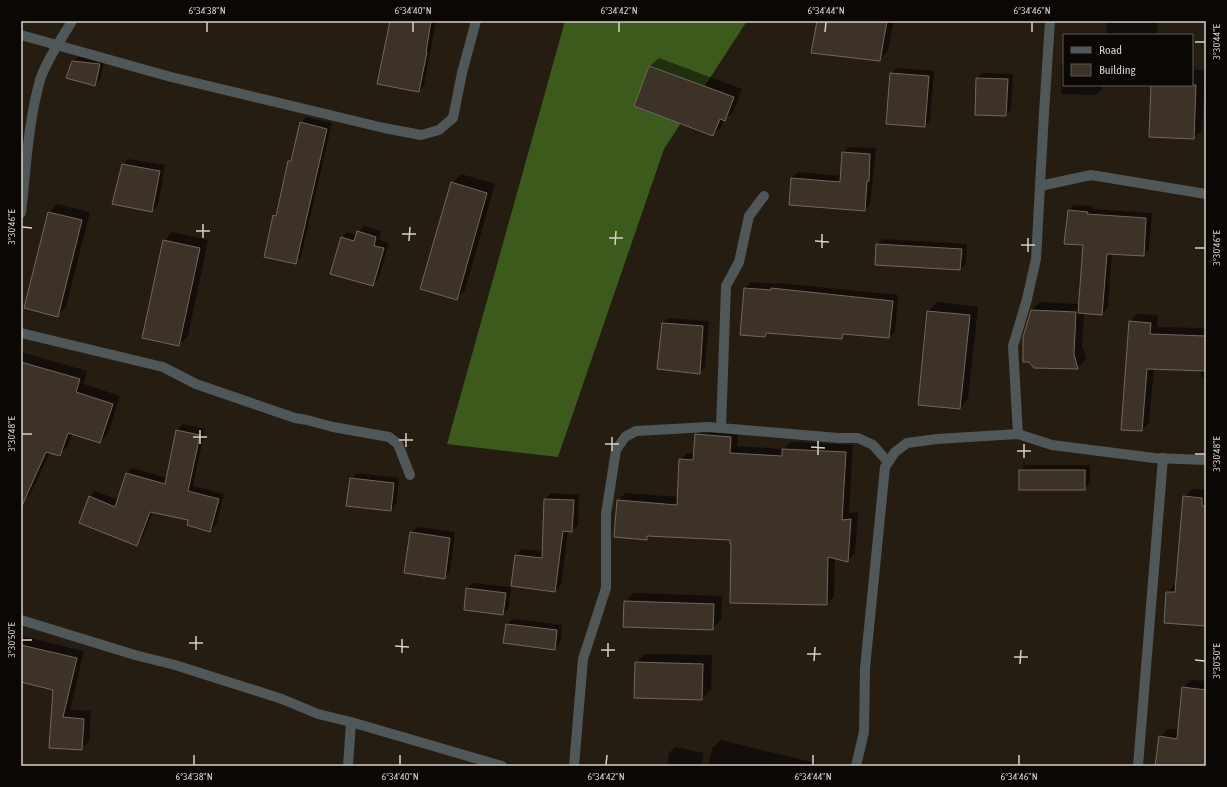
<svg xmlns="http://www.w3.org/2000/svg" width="1227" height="787" font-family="'Asap Condensed',sans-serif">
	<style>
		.forest { fill: #3c5a1c }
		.shadow { fill: #0007 }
		.building { fill: #3c3227; stroke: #72675b }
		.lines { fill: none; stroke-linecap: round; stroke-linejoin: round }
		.minor { stroke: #4f5758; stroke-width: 10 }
		.ticks { fill: none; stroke: #d7d1ca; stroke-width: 1.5 }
		.neatline { fill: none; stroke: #d7d1ca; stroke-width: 1.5 }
		.ticks-label { font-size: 10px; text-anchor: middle; fill: #d7d1ca }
	</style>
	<rect width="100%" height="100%" fill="#251c12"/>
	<polygon class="forest" points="565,21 747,21 664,149 558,457 447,444"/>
	<g class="shadow">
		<polygon points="390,21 436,21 424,86 419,91 378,83"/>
		<polygon points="818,21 894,21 888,51 879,60"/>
		<polygon points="1107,21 1158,21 1157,34 1156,35 1106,35"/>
		<polygon points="79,56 105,59 100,79 94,85 73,62"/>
		<polygon points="659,58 742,89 733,112 724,120 722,126 713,135 635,106 650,66"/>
		<polygon points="1064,63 1064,85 1102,85 1102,89 1096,95 1061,94 1061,65"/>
		<polygon points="896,68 934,71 930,120 925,126 891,74"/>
		<polygon points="1192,70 1205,70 1202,130 1193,138 1152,85 1192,85"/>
		<polygon points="982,73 1013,74 1011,110 1006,115 977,79"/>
		<polygon points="306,117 332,123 301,257 295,263 273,215 278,211 289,161 292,158 301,123"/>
		<polygon points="849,147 876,148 870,205 865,210 790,204 792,178 798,172 842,176 843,152"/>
		<polygon points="128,159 165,165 158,205 152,211 123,164"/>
		<polygon points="461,174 495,184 465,290 456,299 452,183"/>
		<polygon points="57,204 90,212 66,307 57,316 49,213"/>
		<polygon points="1074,205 1093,206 1093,209 1152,213 1149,249 1144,255 1112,253 1108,308 1102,314 1084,313 1082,345 1086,359 1077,368 1031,310 1040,302 1080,304 1084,244 1069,210"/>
		<polygon points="364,226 381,231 379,240 389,243 378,280 373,285 342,237 347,232 357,235 358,232"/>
		<polygon points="172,232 208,240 188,336 179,345 164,241"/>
		<polygon points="883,239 967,244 966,264 960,269 877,244"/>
		<polygon points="751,282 776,284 778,283 898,295 895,332 889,337 847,333 842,338 769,332 765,336 745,288"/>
		<polygon points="937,302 978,307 968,399 960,408 919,404 928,311"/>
		<polygon points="1137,314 1158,315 1157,327 1205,328 1206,327 1206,377 1201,377 1201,370 1154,368 1149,423 1142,430 1130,322"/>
		<polygon points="668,318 709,321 705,367 699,373 663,323"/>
		<polygon points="21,352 87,371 84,384 120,396 108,434 100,442 73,433 67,447 59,455 50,452 31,493 23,501 21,500"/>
		<polygon points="183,424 205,429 193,486 224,494 216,525 210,531 190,520 153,512 142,539 137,545 90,497 95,491 118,500 127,473 132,468 167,478 177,430"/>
		<polygon points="703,427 738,430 737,446 784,449 790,442 853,445 849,513 858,512 855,553 847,560 835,558 834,597 826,604 732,543 731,539 650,535 646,539 618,501 625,493 678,497 680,460 687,453 695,453 696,435"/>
		<polygon points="1026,465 1090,465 1090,483 1084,489 1020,471"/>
		<polygon points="357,473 399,478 396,504 391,510 351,479"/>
		<polygon points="1192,489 1206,490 1206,625 1167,592 1175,584 1177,585 1184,497"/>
		<polygon points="551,493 579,495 578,525 572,531 568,531 561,585 555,591 512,585 516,555 522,549 543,552 545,499"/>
		<polygon points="417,527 455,532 450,572 444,578 411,533"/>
		<polygon points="473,583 511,587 509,608 503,614 467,588"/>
		<polygon points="634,593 722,596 721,620 712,629 625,602"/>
		<polygon points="513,619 562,625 560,643 554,649 507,624"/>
		<polygon points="21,636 84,651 70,710 91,711 89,741 82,749 50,747 54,689 21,681"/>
		<polygon points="645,654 712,655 711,690 702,699 636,663"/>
		<polygon points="1191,680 1206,681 1206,766 1156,766 1160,737 1168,729 1179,730 1183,688"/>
		<polygon points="721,740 816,763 815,766 708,766 712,748"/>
		<polygon points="675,747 704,753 701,766 667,766 669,753"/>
	</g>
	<g class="building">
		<polygon points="390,21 431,21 426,52 427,52 419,92 377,84"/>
		<polygon points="817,21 887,21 880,61 811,53"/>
		<polygon points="72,61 100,64 95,86 66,78"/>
		<polygon points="649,66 734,97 725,121 720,119 713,136 634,106"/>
		<polygon points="890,73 929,76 925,127 886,124"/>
		<polygon points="976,78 1008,79 1006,116 975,115"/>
		<polygon points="1151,85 1196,85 1194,139 1149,137"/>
		<polygon points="300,122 327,129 296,264 264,257 273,215 276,216 288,161 291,161"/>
		<polygon points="842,152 870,154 869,181 867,181 865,211 789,205 791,178 840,182"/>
		<polygon points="122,164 160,171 152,212 112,204"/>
		<polygon points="451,182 487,193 457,300 420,289"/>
		<polygon points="1068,210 1088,212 1087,214 1146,218 1144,256 1107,254 1102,315 1078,313 1083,245 1064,244"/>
		<polygon points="48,212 82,220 58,317 24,308"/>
		<polygon points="357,231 376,237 374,246 384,248 373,286 330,274 341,237 354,241"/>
		<polygon points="163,240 200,248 179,346 142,338"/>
		<polygon points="876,244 962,249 960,270 875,265"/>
		<polygon points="744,288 771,290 771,288 893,301 889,338 843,334 842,339 766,333 765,337 740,335"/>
		<polygon points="1031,310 1076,312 1074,354 1078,369 1034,368 1029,362 1023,362 1023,337"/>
		<polygon points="927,311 970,315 960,409 918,405"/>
		<polygon points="1129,321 1151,323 1150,334 1206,336 1206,371 1147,369 1142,431 1121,430"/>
		<polygon points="662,323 703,326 700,374 657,369"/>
		<polygon points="21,362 80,379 76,392 113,404 100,443 68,433 60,456 46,452 21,508"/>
		<polygon points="176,430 200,435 188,491 219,499 210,532 187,525 188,520 150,512 137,546 79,523 89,496 115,507 126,473 165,484"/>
		<polygon points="695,434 731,437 730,453 782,456 782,449 846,452 842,520 851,519 848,562 828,557 827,605 730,603 731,544 730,544 730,540 647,536 647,540 614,537 617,500 677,505 679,459 693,460"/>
		<rect x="1019" y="470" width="66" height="20"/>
		<polygon points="350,478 394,483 391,511 346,506"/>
		<polygon points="1183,496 1202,498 1202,506 1206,506 1206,626 1164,623 1166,592 1175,592"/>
		<polygon points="544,499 574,500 572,532 563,531 555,592 511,586 515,555 542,558"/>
		<polygon points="410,532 450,538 445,579 404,573"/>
		<polygon points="466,588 506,593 503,615 464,610"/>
		<polygon points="624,601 714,604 713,630 623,627"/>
		<polygon points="506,624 557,630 555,650 503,643"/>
		<polygon points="21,645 77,658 63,717 84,719 82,750 49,748 53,690 21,682"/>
		<polygon points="635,662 703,664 702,700 634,698"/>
		<polygon points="1182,687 1206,690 1206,766 1155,766 1159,736 1177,739"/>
	</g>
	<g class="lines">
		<g class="minor">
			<polyline points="21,35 171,77 384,128 421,135 439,130 453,118 462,73 476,21"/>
			<polyline points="1040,186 1091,175 1206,194"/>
			<path d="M21 213C26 169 28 123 40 80 46 61 62 38 72 21"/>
			<polyline points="21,333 163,367 196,384 295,418 307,420 333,427 389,437 398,444 410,475"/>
			<polyline points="721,428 726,286 739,262 749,216 764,196"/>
			<polyline points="1018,434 1013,346 1027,299 1036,259 1044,113 1050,21"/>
			<polyline points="21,620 135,655 175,665 282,699 318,714 351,722 502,766"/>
			<polyline points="348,766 351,722"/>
			<polyline points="574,766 583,659 606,588 606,514 616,450 625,437 636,431 709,427 839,438 858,438 873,445 888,462"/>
			<polyline points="856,766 864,732 865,668 885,467 895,452 907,443 937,439 1018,434 1052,445 1154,458 1206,460"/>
			<polyline points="1138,766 1163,458"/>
		</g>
	</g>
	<path class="ticks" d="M207 32V22M413 32V22M619 32V22M825 32 826 22M1032 32V22M1195 42H1205M22 227 32 228M196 231H210M402 234H416M203 238V224M609 238H623M409 241 410 227M815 241 829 242M615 245 616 231M1021 245H1035M822 248V234M1195 248H1205M1028 252V238M22 434H32M193 437H207M399 440H413M200 444V430M605 444H619M406 447V433M811 447 825 448M612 451V437M1017 451H1031M1195 454H1205M818 455V441M1024 458V444M22 640H32M189 643H203M395 646 409 647M196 650V636M601 650H615M402 653V639M807 654H821M608 657V643M1014 657H1028M1195 660 1205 661M814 661 815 647M1020 664 1021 650M194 765V755M400 765V755M606 765 607 755M813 765V755M1019 765V755"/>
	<rect width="1227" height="787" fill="none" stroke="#0b0704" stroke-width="44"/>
	<rect x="1063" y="34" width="130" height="52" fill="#0b0704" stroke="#5d5853"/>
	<rect x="1071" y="47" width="20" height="6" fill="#4f5758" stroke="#5d5853"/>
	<text x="1099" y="54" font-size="12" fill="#d7d1ca">Road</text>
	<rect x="1071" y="64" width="20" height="12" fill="#3c3227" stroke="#5d5853"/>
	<text x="1099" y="74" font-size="12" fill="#d7d1ca">Building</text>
	<rect x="22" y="22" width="1183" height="743" class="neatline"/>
	<g class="ticks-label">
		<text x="207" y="14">6°34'38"N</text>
		<text x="413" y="14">6°34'40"N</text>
		<text x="619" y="14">6°34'42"N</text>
		<text x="826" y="14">6°34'44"N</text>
		<text x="1032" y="14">6°34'46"N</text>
		<text transform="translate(1216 42) rotate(-90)" y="4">3°30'44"E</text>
		<text transform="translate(11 227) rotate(-90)" y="4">3°30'46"E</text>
		<text transform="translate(1216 248) rotate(-90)" y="4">3°30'46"E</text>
		<text transform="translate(11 434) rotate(-90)" y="4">3°30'48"E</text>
		<text transform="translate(1216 454) rotate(-90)" y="4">3°30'48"E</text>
		<text transform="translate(11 640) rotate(-90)" y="4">3°30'50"E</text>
		<text transform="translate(1216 661) rotate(-90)" y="4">3°30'50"E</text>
		<text x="194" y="780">6°34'38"N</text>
		<text x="400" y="780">6°34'40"N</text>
		<text x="606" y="780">6°34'42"N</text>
		<text x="813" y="780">6°34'44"N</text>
		<text x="1019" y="780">6°34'46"N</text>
	</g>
</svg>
